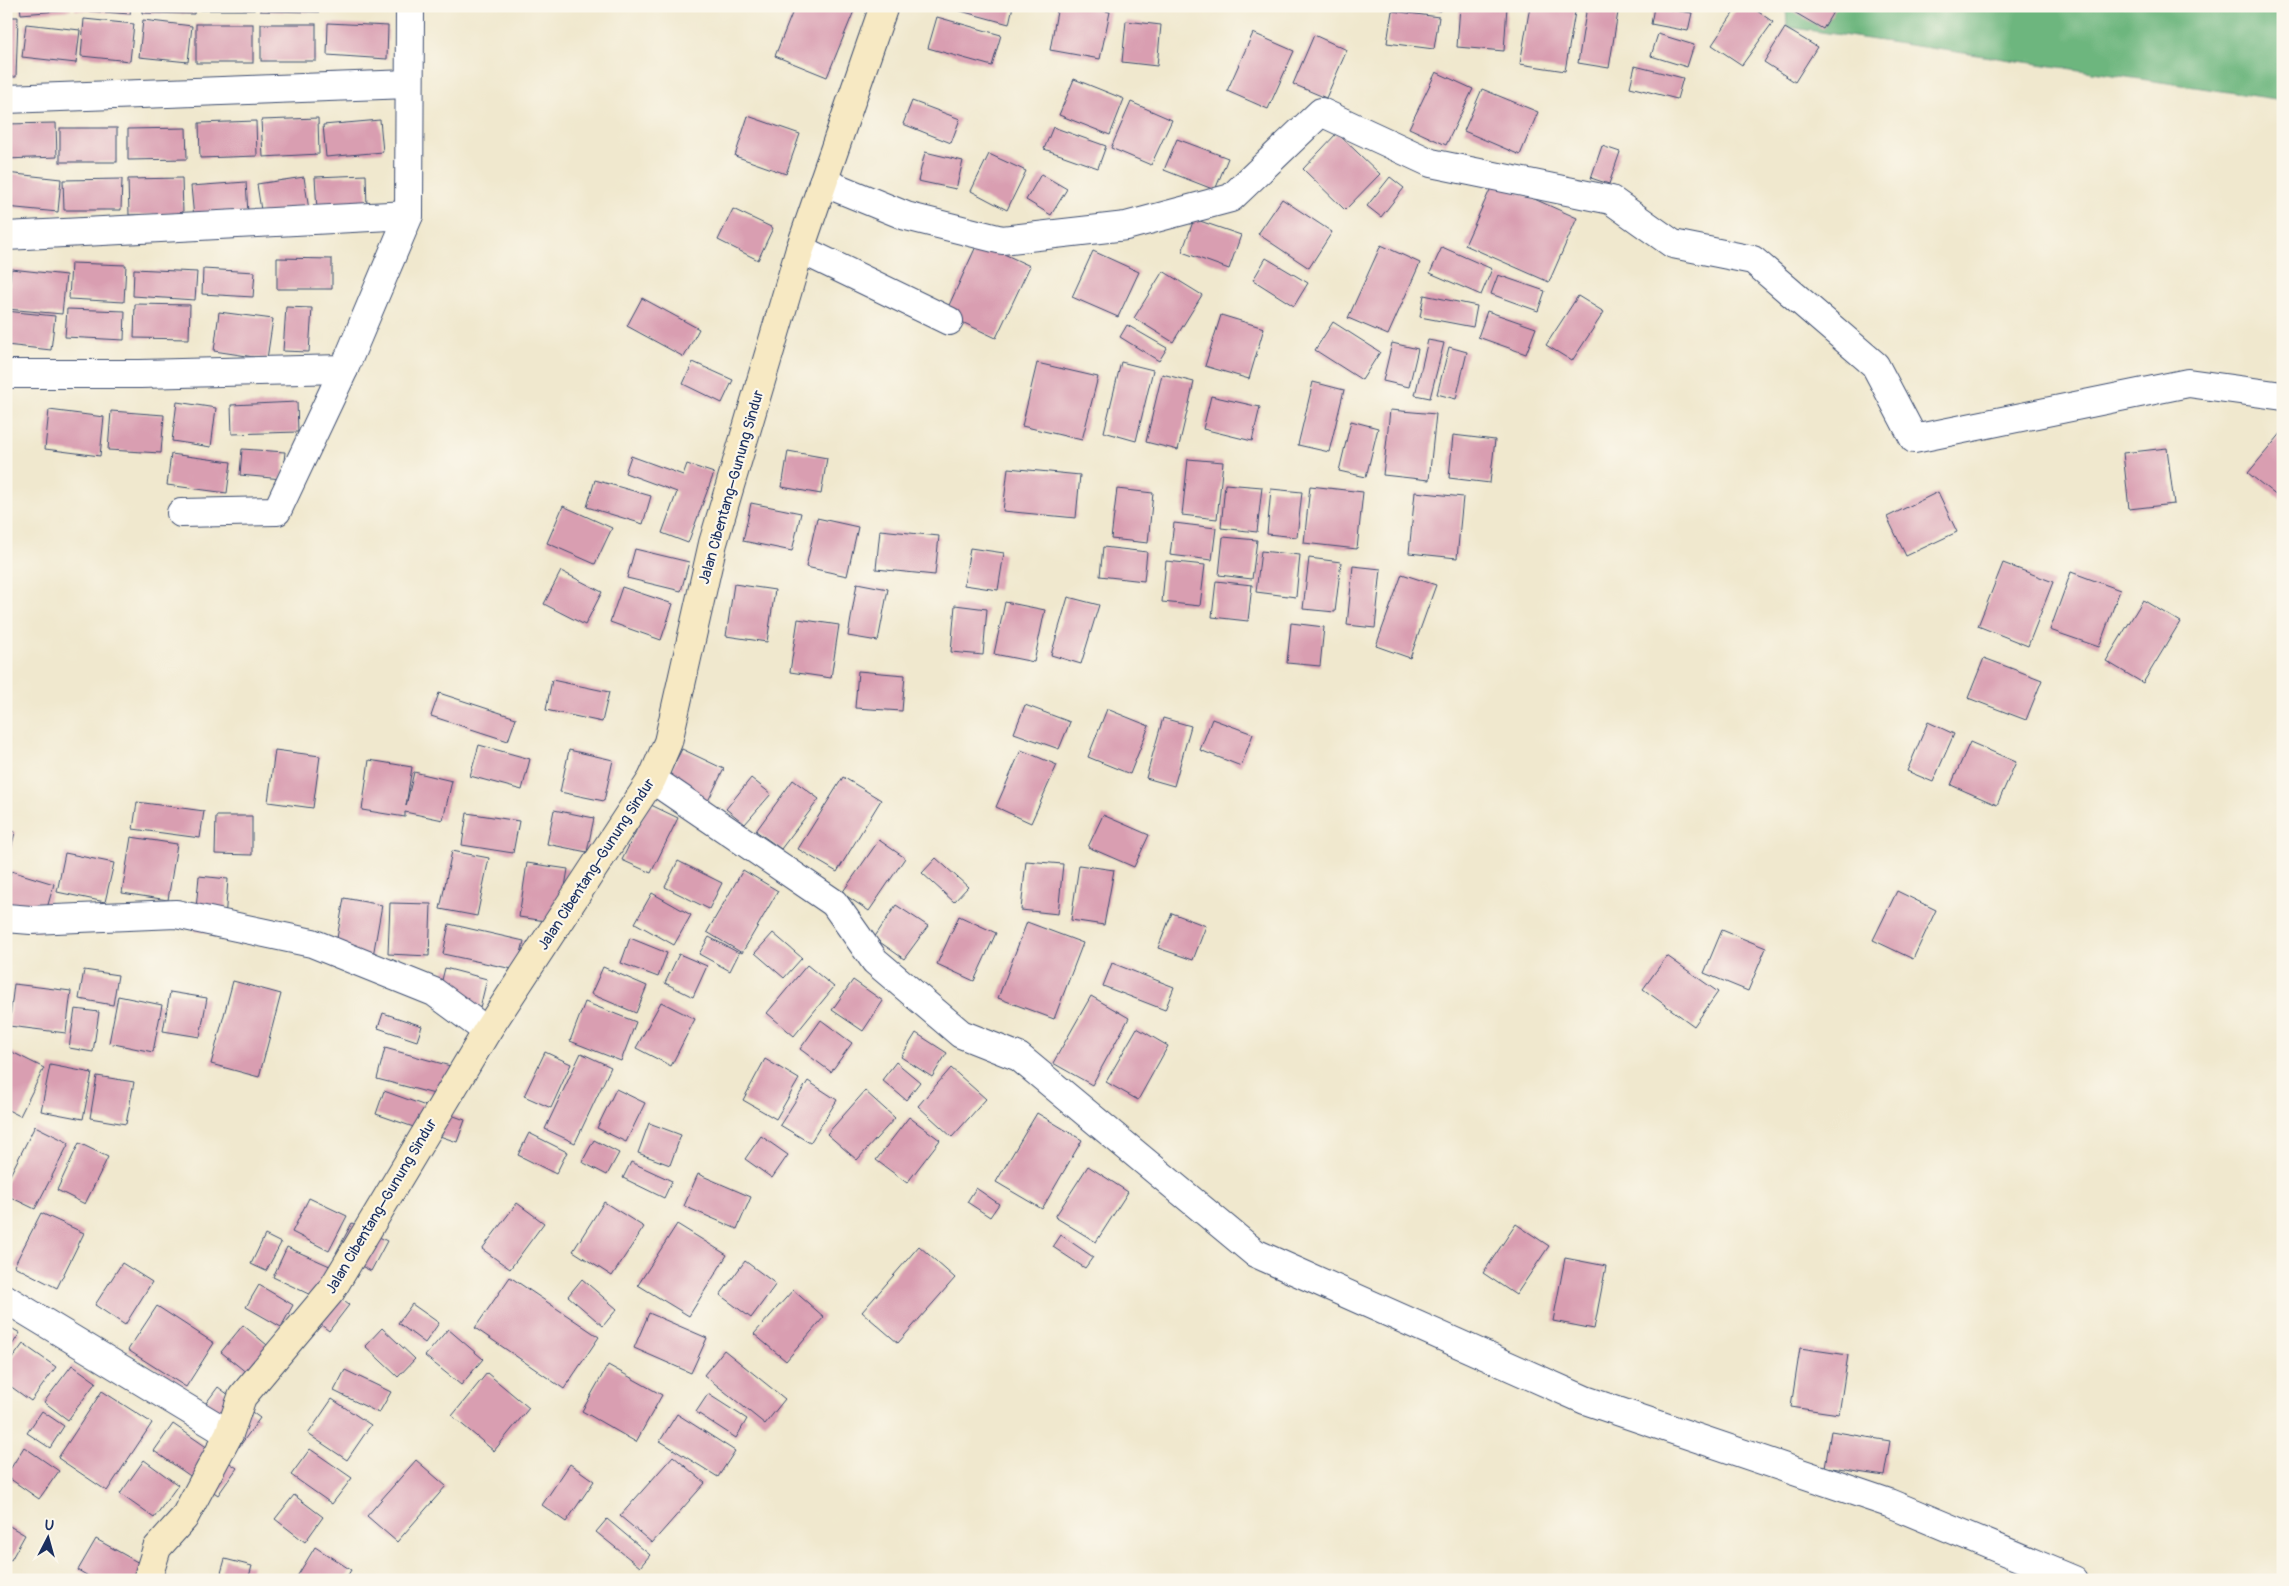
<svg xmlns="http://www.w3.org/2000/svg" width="2289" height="1586" font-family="Pangolin,sans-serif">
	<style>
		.forest { fill: #6db67e; stroke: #44726e }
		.building { fill: #d99eb1 }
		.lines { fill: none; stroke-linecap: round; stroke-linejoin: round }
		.street-casing { stroke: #3b4b6f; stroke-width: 30 }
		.secondary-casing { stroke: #3b4b6f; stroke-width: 30 }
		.street { stroke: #fff; stroke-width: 28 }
		.secondary { stroke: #f7e9c3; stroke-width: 28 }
		.labels { text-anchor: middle; stroke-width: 4.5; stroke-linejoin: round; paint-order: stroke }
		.street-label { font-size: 15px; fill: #1b2f5e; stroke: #fbf7ec }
	</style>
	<rect width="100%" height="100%" fill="#fbf7ec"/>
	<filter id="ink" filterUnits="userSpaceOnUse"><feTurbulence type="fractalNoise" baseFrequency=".02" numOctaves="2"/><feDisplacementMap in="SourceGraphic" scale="10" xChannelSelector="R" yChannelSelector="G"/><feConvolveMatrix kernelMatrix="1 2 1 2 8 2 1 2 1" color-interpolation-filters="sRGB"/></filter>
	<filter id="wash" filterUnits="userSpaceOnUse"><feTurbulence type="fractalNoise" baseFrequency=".0096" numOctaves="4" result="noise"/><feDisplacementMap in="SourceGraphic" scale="20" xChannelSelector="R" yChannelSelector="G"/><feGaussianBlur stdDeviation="1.12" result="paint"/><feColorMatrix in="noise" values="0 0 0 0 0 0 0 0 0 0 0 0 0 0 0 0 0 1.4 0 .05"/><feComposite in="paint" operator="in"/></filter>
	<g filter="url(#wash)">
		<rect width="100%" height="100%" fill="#f0e8ce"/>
		<polygon class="forest" points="1786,6 2283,6 2283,100 1787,27"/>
		<g id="blocks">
			<g class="building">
				<polygon points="20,6 71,6 71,10 21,14"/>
				<polygon points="75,6 131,6 130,14 75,10"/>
				<polygon points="142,6 195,6 194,14 142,13"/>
				<rect x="201" y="6" width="53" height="4"/>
				<polygon points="260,6 319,6 319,12 260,11"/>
				<polygon points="341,6 379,6 379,10"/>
				<polygon points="795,6 856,6 827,77 775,56"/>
				<polygon points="942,6 1013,6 1009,24"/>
				<polygon points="1058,6 1081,6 1110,12 1100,59 1050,50"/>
				<polygon points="1409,6 1441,6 1441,11"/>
				<polygon points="1460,6 1507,6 1504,51 1457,47"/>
				<polygon points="1530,6 1576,6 1565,71 1520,64"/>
				<polygon points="1587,6 1619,6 1609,68 1578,63"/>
				<polygon points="1738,6 1750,6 1773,22 1742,65 1712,45"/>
				<polygon points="1791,6 1834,6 1836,7 1823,29 1789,9"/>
				<polygon points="1654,7 1692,13 1688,31 1651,24"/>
				<polygon points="1392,11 1439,17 1434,49 1387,43"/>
				<polygon points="6,17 18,17 16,77 6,77"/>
				<polygon points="937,17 1001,35 992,66 928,48"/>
				<polygon points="84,19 134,24 130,61 81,56"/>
				<polygon points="143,20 192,26 188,62 139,57"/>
				<polygon points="1126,21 1161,25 1157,66 1122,62"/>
				<polygon points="328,23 388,26 387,59 327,55"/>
				<polygon points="26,24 80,30 76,63 22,57"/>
				<rect x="196" y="24" width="57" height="39"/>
				<rect x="261" y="24" width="55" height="37"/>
				<polygon points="1785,28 1817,47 1795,82 1764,62"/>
				<polygon points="1253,33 1294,51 1268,109 1227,91"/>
				<polygon points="1658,34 1694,45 1687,67 1651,56"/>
				<polygon points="1314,35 1347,50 1326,98 1293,84"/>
				<polygon points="1635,66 1683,78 1677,99 1630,87"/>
				<polygon points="1436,72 1473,89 1446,145 1409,128"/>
				<polygon points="1074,79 1124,99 1110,135 1059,115"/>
				<polygon points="1482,89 1538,112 1520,155 1464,131"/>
				<polygon points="912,101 960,119 951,143 903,124"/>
				<polygon points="1131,102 1172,120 1151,165 1111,148"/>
				<polygon points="748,116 800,134 786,174 735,156"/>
				<polygon points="318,118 319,154 263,157 261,120"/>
				<polygon points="380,120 383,152 326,157 323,125"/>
				<polygon points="256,121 257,156 200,158 199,123"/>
				<polygon points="56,123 57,157 6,159 6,124"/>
				<polygon points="1053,127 1106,146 1098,168 1044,149"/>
				<rect x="60" y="128" width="57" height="34"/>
				<polygon points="186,128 187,159 128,160 128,129"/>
				<polygon points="1337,133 1380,174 1345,210 1303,169"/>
				<polygon points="1177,139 1228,158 1215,190 1164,170"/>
				<polygon points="1602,146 1620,152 1609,184 1591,178"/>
				<polygon points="925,152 963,161 956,189 918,181"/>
				<polygon points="989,154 1026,171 1007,210 971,191"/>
				<polygon points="6,173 61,179 58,212 6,207"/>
				<polygon points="1041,174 1067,189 1051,215 1026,200"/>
				<polygon points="366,175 367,208 317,211 315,177"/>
				<polygon points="304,177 309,210 262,217 257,184"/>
				<polygon points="1390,177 1404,188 1381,217 1367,206"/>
				<polygon points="182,178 183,214 129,215 128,179"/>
				<polygon points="122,179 121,210 64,210 63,180"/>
				<polygon points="1494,181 1577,218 1549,282 1465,245"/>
				<polygon points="246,182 248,213 194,218 191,186"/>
				<polygon points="1282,199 1332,232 1309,268 1258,234"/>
				<polygon points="733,209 773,228 758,260 718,240"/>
				<polygon points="1194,219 1241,235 1229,269 1182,252"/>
				<polygon points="978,242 1030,266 996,338 945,314"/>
				<polygon points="1381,245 1420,263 1388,335 1348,318"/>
				<polygon points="1442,247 1492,269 1481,295 1430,273"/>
				<polygon points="1093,251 1139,272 1118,317 1072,297"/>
				<polygon points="277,258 332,259 332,289 277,289"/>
				<polygon points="1266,258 1308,283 1294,306 1253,280"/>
				<polygon points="71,263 126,265 124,302 69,299"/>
				<polygon points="11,269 66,275 62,314 7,309"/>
				<polygon points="134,269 197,272 195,300 133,296"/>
				<polygon points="203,269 255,272 253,297 202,294"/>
				<polygon points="1163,271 1202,295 1173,342 1134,318"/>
				<polygon points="1498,275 1545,291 1538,311 1491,294"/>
				<polygon points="1424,295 1477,306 1473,327 1420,317"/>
				<polygon points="1578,296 1604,312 1572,361 1546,345"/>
				<polygon points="642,298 699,329 684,357 627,326"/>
				<polygon points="135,304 190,305 189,339 134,338"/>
				<polygon points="286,307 312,308 309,352 283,351"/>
				<polygon points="67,309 125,311 124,340 65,337"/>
				<polygon points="6,311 55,316 51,350 6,345"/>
				<polygon points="1487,311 1536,328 1526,354 1478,337"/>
				<polygon points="219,312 273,319 267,359 214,351"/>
				<polygon points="1221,315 1264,328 1249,379 1205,366"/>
				<polygon points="1333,322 1380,352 1362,380 1315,350"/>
				<polygon points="1127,325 1167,348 1159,361 1120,337"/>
				<polygon points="1428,340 1444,343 1430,398 1415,395"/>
				<polygon points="1392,343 1418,349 1409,387 1383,381"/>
				<polygon points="1449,347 1467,352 1456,399 1437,394"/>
				<polygon points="693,362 733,380 722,403 683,384"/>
				<polygon points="1121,362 1153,370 1136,441 1104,432"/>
				<polygon points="1037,363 1098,377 1082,440 1022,426"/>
				<polygon points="1162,374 1194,382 1178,450 1146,442"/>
				<polygon points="1313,382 1344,390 1329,452 1298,445"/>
				<polygon points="1211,396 1260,407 1252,441 1203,429"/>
				<polygon points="177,402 216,408 211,447 172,441"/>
				<polygon points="297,402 298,432 232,434 231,405"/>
				<polygon points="49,410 104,417 100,456 45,449"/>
				<polygon points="1390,410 1436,414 1429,480 1383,475"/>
				<polygon points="111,411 164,415 161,453 108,450"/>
				<polygon points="1351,421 1378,428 1366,477 1339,471"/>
				<polygon points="2283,431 2283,501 2248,473"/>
				<polygon points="1453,435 1495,440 1490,483 1449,478"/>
				<polygon points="2167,448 2174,504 2129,509 2123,453"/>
				<polygon points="242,449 285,452 282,479 240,475"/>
				<polygon points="788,451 827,458 821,494 782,487"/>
				<polygon points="171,454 231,462 227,493 167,485"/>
				<polygon points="631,456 683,475 687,464 714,473 688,543 662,533 677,492 625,473"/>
				<polygon points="1188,459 1223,462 1217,519 1182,515"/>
				<polygon points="1008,468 1080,475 1076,518 1003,511"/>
				<polygon points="595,480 651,496 643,524 587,507"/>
				<polygon points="1225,484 1262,487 1257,532 1221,528"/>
				<polygon points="1310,486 1363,492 1357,549 1304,543"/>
				<polygon points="1117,489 1153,493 1148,543 1111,539"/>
				<polygon points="1271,489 1302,492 1297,537 1267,534"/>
				<polygon points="1415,492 1463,497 1457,558 1409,553"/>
				<polygon points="1938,492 1957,532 1906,556 1887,517"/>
				<polygon points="751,503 801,513 792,551 743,541"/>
				<polygon points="563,506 612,528 595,564 547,543"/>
				<polygon points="817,518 858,527 847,576 806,567"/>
				<polygon points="1174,523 1216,528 1212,560 1170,555"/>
				<polygon points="880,530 939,536 935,575 876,569"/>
				<polygon points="1223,537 1257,540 1252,579 1219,575"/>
				<polygon points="1103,547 1147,552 1144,581 1100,576"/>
				<polygon points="970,548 1004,553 998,590 964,585"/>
				<polygon points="635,549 689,562 681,591 627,578"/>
				<polygon points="1261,551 1300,555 1296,597 1256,592"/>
				<polygon points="1309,558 1341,562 1335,612 1303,609"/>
				<polygon points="1166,561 1205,565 1200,606 1162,602"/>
				<polygon points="2003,563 2053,582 2028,646 1978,626"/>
				<polygon points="1353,566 1381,569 1375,628 1347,625"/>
				<polygon points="561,571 602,592 585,625 544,604"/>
				<polygon points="2071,572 2120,590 2099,647 2050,630"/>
				<polygon points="1402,574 1436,585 1410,658 1376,646"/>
				<polygon points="1216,581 1252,585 1248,621 1212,617"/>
				<polygon points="857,583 888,589 878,641 848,636"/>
				<polygon points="734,584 775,590 767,642 726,636"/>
				<polygon points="622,587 673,604 661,640 610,622"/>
				<polygon points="1068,597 1099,605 1081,664 1051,655"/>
				<polygon points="2143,600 2180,622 2143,683 2106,661"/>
				<polygon points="1005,602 1045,610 1034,662 994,654"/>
				<polygon points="955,605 987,609 983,655 951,652"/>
				<polygon points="798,619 839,625 831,678 790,672"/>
				<polygon points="1291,623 1324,627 1320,666 1287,663"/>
				<polygon points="1984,658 2042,680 2026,720 1968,698"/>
				<polygon points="858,671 905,675 902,711 855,708"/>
				<polygon points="552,680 609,692 602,722 546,710"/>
				<polygon points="439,693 516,718 508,741 431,716"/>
				<polygon points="1025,705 1070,722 1059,749 1014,733"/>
				<polygon points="1107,709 1149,726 1130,774 1088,757"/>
				<polygon points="1163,718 1191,726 1174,786 1146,778"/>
				<polygon points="1212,719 1253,734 1241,766 1200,750"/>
				<polygon points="1928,722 1954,734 1933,782 1907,771"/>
				<polygon points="1970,742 2016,762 1997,805 1951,785"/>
				<polygon points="479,745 530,759 522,790 470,776"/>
				<polygon points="682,749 724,769 708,801 666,780"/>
				<polygon points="275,750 320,756 313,808 268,802"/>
				<polygon points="569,750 613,760 604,801 560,792"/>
				<polygon points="1021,750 1057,765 1031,823 996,807"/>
				<polygon points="369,760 412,767 406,806 414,772 452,781 443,820 405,812 405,817 362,810"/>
				<polygon points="843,777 881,800 837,872 798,849"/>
				<polygon points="751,778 771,794 745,824 726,809"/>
				<polygon points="793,780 819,799 781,849 756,831"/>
				<polygon points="137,802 204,811 200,838 133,829"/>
				<polygon points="649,804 678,818 651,873 622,860"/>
				<polygon points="554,810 594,818 587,852 547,844"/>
				<polygon points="467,813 519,821 513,853 462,845"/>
				<polygon points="1103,815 1149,835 1134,867 1088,847"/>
				<polygon points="216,816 252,816 252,855 215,854"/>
				<polygon points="6,830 15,832 7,866 6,866"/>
				<polygon points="131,837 177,844 168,900 122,893"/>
				<polygon points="879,840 905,858 869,911 842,893"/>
				<polygon points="452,851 489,858 477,916 440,909"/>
				<polygon points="65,853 114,863 105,902 57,892"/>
				<polygon points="936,858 968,887 954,902 922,873"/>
				<polygon points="678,861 722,883 709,909 665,887"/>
				<polygon points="1026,861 1063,864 1058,914 1021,910"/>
				<polygon points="527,863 568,869 559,923 519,917"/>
				<polygon points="1079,865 1114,870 1104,925 1071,920"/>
				<polygon points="743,870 778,891 742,953 707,932"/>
				<polygon points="11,871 54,884 40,932 6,922 6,887"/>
				<polygon points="199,876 228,879 224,934 194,931"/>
				<polygon points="1897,891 1936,910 1913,959 1873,940"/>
				<polygon points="652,893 691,915 674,945 635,923"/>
				<polygon points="344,898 382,905 370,973 332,967"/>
				<polygon points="390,903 431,904 429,956 388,954"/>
				<polygon points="896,905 928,926 904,959 874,938"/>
				<polygon points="1172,913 1206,926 1193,960 1158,948"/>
				<polygon points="959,916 996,933 974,981 937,964"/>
				<polygon points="1027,922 1083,943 1054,1019 998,998"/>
				<polygon points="449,924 524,941 517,970 443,954"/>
				<polygon points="1722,930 1766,948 1748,991 1704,973"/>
				<polygon points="773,933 802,958 784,978 755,953"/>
				<polygon points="709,937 739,953 730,971 699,954"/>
				<polygon points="630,938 667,953 658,977 621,963"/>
				<polygon points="679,954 707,966 693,997 665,983"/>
				<polygon points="1667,956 1718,992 1694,1026 1643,989"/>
				<polygon points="1112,963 1174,987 1165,1010 1103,986"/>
				<polygon points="807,965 834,987 794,1036 767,1013"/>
				<polygon points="603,967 647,986 636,1013 591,994"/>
				<polygon points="445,968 487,979 478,1016 436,1004"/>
				<polygon points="84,970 118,975 113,1005 79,999"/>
				<polygon points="853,980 883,1001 863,1031 832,1010"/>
				<polygon points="233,981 281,994 259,1077 211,1064"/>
				<polygon points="14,984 71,991 66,1033 9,1026"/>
				<polygon points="170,992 207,998 200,1037 163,1031"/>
				<polygon points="118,996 162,1005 153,1052 109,1043"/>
				<polygon points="1091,996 1129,1018 1092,1085 1053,1063"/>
				<polygon points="585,1002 636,1022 621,1061 570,1041"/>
				<polygon points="661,1002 695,1019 671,1066 636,1048"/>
				<polygon points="75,1009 99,1012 93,1052 69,1048"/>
				<polygon points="383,1013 422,1026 417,1041 378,1028"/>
				<polygon points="821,1020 852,1043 831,1072 800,1049"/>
				<polygon points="1137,1028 1168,1046 1138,1100 1106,1082"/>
				<polygon points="916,1033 947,1053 932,1077 901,1057"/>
				<polygon points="385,1048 454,1067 446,1097 377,1079"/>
				<polygon points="6,1049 44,1068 20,1116 6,1109"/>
				<polygon points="545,1052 571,1064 551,1108 524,1096"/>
				<polygon points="581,1053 611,1067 575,1143 545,1129"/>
				<polygon points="765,1059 799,1079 776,1119 743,1100"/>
				<polygon points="896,1062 920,1082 906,1100 882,1080"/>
				<polygon points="50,1065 92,1073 83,1119 41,1111"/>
				<polygon points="951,1068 986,1099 952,1137 918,1106"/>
				<polygon points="97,1076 134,1082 126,1124 90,1118"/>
				<polygon points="808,1081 837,1100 810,1143 780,1125"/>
				<polygon points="616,1089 645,1103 626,1142 597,1128"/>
				<polygon points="384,1091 465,1120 457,1142 376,1114"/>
				<polygon points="865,1091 895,1118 857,1160 827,1134"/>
				<polygon points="1037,1113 1082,1140 1042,1209 996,1182"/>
				<polygon points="909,1117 940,1140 907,1183 876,1160"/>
				<polygon points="649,1123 681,1135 670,1165 638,1153"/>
				<polygon points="35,1126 69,1143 35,1209 6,1195 6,1183"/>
				<polygon points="529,1133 567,1152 556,1174 518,1155"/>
				<polygon points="761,1136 788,1155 772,1178 745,1159"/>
				<polygon points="594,1140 619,1153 607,1175 582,1162"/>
				<polygon points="79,1143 108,1157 85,1204 57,1190"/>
				<polygon points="631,1162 672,1181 664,1198 623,1178"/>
				<polygon points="1088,1166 1128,1192 1096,1242 1055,1217"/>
				<polygon points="698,1174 751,1197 737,1229 684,1206"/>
				<polygon points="976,1188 999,1204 990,1217 967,1202"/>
				<polygon points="309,1198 347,1216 329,1251 292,1232"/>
				<polygon points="604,1202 644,1227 612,1276 573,1251"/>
				<polygon points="517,1203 544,1223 510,1269 482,1249"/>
				<polygon points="41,1213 84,1233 57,1288 14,1266"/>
				<polygon points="352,1223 387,1241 371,1271 336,1253"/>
				<polygon points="677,1224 727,1255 689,1316 638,1285"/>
				<polygon points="1516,1224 1549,1246 1516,1295 1483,1273"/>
				<polygon points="265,1235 281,1243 266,1271 251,1264"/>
				<polygon points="1061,1235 1093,1257 1085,1268 1053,1247"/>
				<polygon points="919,1246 955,1278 898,1343 862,1312"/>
				<polygon points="287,1247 332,1267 317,1298 273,1277"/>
				<polygon points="1565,1258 1606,1266 1594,1329 1553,1321"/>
				<polygon points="745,1261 776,1284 751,1318 720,1295"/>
				<polygon points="122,1263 152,1282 125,1325 95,1305"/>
				<polygon points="510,1277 599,1337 564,1389 475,1328"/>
				<polygon points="582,1279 617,1309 603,1326 568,1296"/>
				<polygon points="259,1285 293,1305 281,1327 246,1307"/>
				<polygon points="793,1290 824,1317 786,1361 754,1334"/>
				<polygon points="331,1291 349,1305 329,1331 311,1317"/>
				<polygon points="412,1304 439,1323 425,1343 398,1323"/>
				<polygon points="157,1306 214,1343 186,1387 128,1350"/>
				<polygon points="649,1313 707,1338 691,1373 634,1348"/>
				<polygon points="6,1325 20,1333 6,1354"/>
				<polygon points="243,1325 285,1360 263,1386 221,1352"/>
				<polygon points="382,1328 415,1359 398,1377 365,1346"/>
				<polygon points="448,1329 483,1359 461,1385 425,1356"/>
				<polygon points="23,1344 56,1367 31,1401 6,1383 6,1367"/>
				<polygon points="1800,1348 1848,1355 1839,1414 1791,1407"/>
				<polygon points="724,1350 785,1399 765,1424 704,1375"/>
				<polygon points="72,1365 96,1382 68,1420 44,1402"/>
				<polygon points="608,1365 662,1395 636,1442 582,1411"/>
				<polygon points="345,1370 391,1392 379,1413 334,1391"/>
				<polygon points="487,1373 529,1408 494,1451 452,1416"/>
				<polygon points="218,1387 260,1418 239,1447 197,1415"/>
				<polygon points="102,1391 152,1423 107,1491 58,1458"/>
				<polygon points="708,1394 747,1419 736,1438 696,1412"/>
				<polygon points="332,1399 371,1425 347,1460 308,1434"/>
				<polygon points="42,1411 64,1426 50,1448 27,1433"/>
				<polygon points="677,1414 735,1451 718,1477 660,1441"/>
				<polygon points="173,1424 237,1468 218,1495 154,1451"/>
				<polygon points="1831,1431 1890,1441 1884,1476 1825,1467"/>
				<polygon points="24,1447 59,1471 39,1499 6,1476"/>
				<polygon points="310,1449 352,1478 332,1504 291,1475"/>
				<polygon points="673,1456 705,1483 652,1543 620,1516"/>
				<polygon points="144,1460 178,1485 154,1518 120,1494"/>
				<polygon points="416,1460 446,1486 397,1542 367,1516"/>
				<polygon points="570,1464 594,1481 566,1522 542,1505"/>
				<polygon points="294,1495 323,1517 305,1542 275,1519"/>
				<polygon points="607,1519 650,1555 640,1567 596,1532"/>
				<polygon points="6,1524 25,1535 11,1560 6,1558"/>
				<polygon points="96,1539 150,1569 144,1580 95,1580 78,1570"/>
				<polygon points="315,1547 351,1570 345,1580 295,1580"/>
				<polygon points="225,1559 252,1566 248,1580 219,1580"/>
			</g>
		</g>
	</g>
	<g filter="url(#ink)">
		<use href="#blocks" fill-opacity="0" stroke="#3b4b6f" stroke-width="1"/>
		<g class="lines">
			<g class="street-casing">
				<g id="street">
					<polyline points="6,99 409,84"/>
					<polyline points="823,182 906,216 1002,240 1126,226 1231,198 1321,112 1431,163 1611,200 1673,244 1753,260 1875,365 1914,439 2188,383 2283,396"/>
					<polyline points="6,236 409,215"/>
					<polyline points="800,249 949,321"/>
					<polyline points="6,374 140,374 344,369"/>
					<polyline points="181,513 277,511 344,369 409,215 410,6"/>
					<polyline points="652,779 834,903 875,961 961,1034 1019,1057 1255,1253 1585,1400 1889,1503 2074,1580"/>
					<polyline points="6,918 31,920 176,914 312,943 434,992 487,1031"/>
					<polyline points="6,1299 229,1434"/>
				</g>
			</g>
			<g class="secondary-casing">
				<polyline id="secondary" points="147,1580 157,1548 184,1518 229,1434 242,1397 331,1291 487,1031 652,779 668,742 713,543 800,249 884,6"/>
			</g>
			<use href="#street" class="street"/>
			<use href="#secondary" class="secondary"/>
		</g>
	</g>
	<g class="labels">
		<g class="street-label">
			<text transform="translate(731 487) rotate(-74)" y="5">Jalan Cibentang–Gunung Sindur</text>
			<text transform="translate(596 864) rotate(-57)" y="5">Jalan Cibentang–Gunung Sindur</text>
			<text transform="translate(381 1206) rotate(-59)" y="5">Jalan Cibentang–Gunung Sindur</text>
		</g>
	</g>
	<rect width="2289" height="1586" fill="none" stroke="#fbf7ec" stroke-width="25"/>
	<g transform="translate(48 1538) rotate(6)" stroke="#fbf7ec" stroke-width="4" paint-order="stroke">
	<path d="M0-4L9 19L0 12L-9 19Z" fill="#1b2f5e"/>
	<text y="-8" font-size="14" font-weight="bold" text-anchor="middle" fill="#1b2f5e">U</text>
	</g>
</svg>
